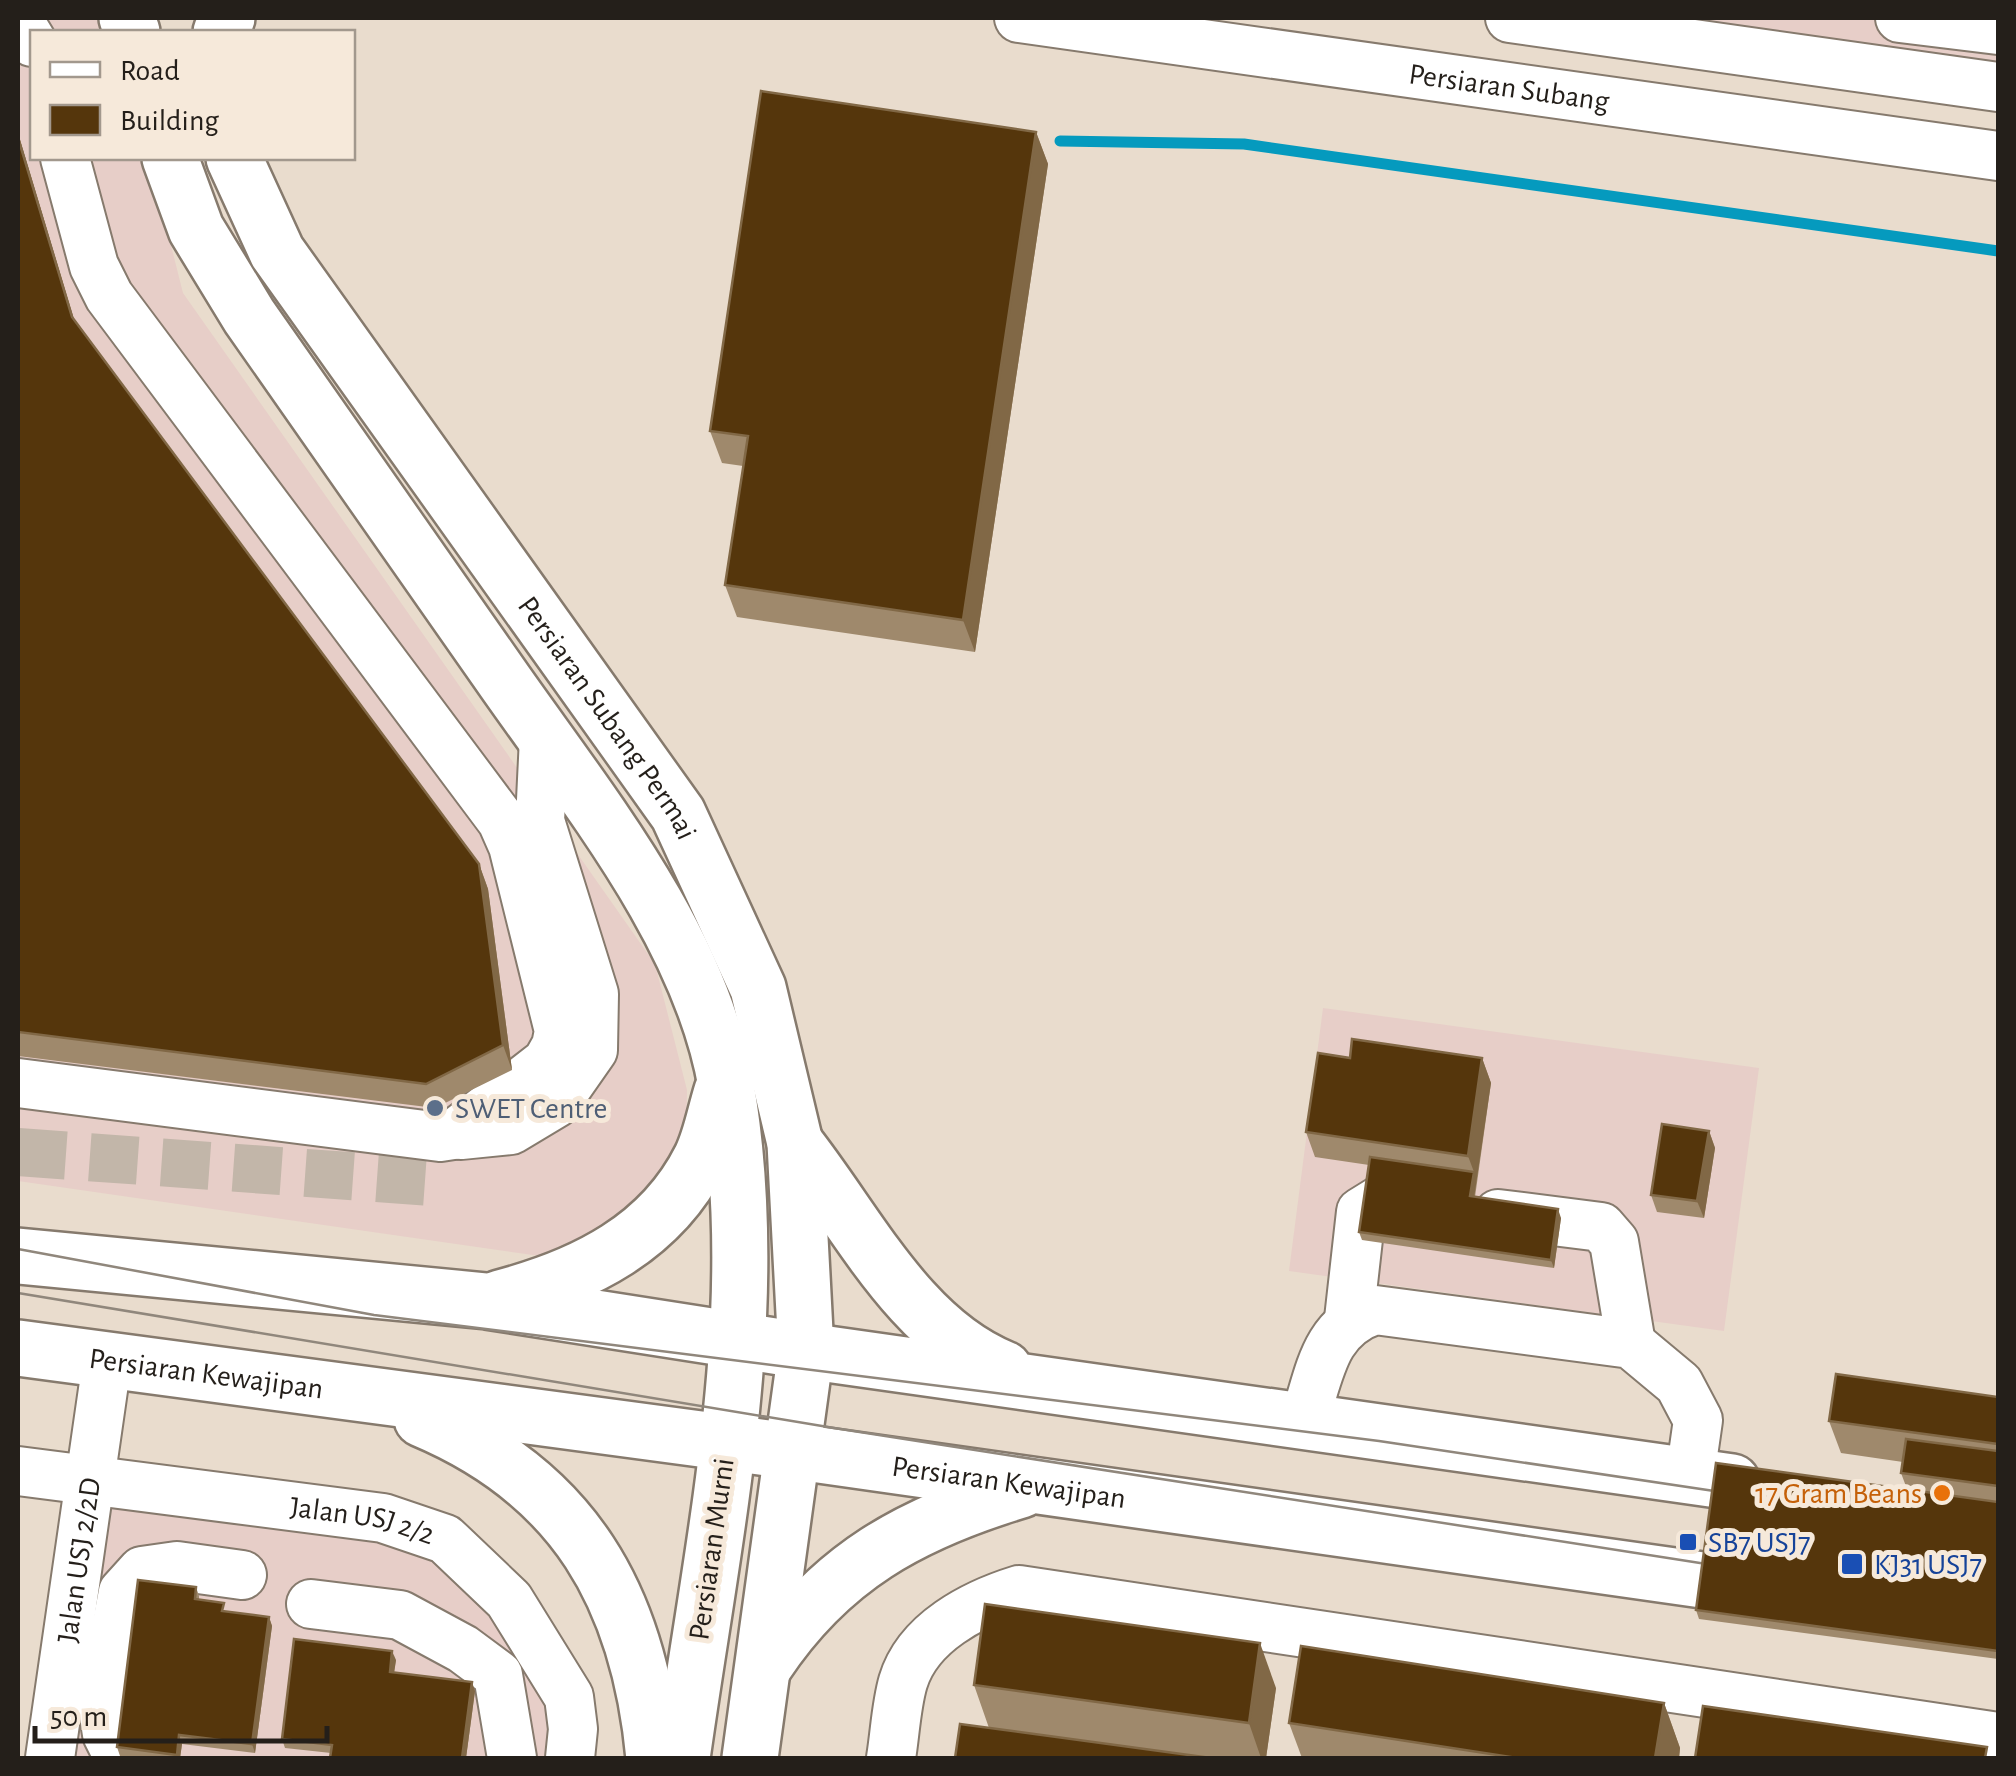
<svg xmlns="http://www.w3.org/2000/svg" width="2016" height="1776" font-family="'Alegreya Sans',sans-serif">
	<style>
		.commercial { fill: #e7cec8 }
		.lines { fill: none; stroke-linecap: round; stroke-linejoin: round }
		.stream { stroke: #059abe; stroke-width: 11 }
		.minor-tunnel { stroke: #c2b6a9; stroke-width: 48; stroke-dasharray: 48 24; stroke-linecap: butt }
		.minor-casing { stroke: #867a6d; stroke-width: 52 }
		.major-casing { stroke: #867a6d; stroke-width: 60 }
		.minor { stroke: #fff; stroke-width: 48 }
		.major { stroke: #fff; stroke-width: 55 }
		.tram { stroke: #90877c; stroke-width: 2.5 }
		.wall { fill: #9f896c }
		.shaded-wall { fill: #816846 }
		.building { fill: #55360c; stroke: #816846; stroke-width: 2.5 }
		.service-dot { fill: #5c6f8a; stroke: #f6e9da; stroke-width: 4 }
		.food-dot { fill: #e8710a; stroke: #f6e9da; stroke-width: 4 }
		.transit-dot { fill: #1a4fb4; stroke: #f6e9da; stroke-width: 4 }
		.labels { text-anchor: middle; stroke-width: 10; stroke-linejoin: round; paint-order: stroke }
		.street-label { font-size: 30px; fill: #241f1a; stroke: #f6e9da }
		.service-label { font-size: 30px; fill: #4e5e75; stroke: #f6e9da; text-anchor: start }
		.food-label { font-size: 30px; fill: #c56008; stroke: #f6e9da; text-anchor: end }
		.transit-label { font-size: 30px; fill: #164399; stroke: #f6e9da; text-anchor: start }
	</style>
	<rect width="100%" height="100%" fill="#e9dccd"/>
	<g class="commercial">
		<polygon points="18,18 114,18 117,32 32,32 32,158 149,158 183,293 655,964 687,1090 686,1148 657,1196 568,1260 18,1181"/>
		<polygon points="1666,18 1998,18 1998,63"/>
		<polygon points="1323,1008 1759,1068 1724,1331 1289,1271"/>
		<polygon points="105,1499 377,1534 439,1552 493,1611 554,1704 556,1758 67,1758"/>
	</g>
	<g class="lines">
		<polyline class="stream" points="1060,141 1244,144 1998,251"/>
		<polyline class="minor-tunnel" points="18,1152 432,1182"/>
		<g class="minor-casing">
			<g id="minor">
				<path id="s1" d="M1019 18 1998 156"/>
				<polyline points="1510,18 1998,87"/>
				<polyline points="1900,18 1998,30"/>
				<polyline points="18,19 32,42"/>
				<polyline points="18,1083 440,1137 453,1135 547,1062 556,1046 559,1031 513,846 502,821 109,296 94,266 65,158"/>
				<polyline points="461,1135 511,1130 556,1103 593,1050 594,994 540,821 544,738"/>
				<polyline points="1498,1214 1601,1227 1614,1242 1631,1344"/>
				<polyline points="1349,1319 1361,1212 1382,1199 1422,1204"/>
				<path d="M1304 1421C1320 1374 1323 1327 1375 1310L1631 1344 1679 1384 1698 1420 1690 1476"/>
				<path id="s2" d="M18 1471 383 1518 445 1539 509 1600 569 1697 573 1729 570 1758"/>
				<polyline points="311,1604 400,1615 463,1649 498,1675 512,1758"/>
				<path id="s3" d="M50 1758 107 1362"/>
				<polyline points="119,1758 107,1734 102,1702 123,1592 142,1571 177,1566 242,1575"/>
				<path d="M891 1758C895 1734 896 1706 903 1682 918 1632 974 1604 1019 1590L1998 1737"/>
			</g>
		</g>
		<g class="major-casing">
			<g id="major">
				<polyline points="127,18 132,32"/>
				<polyline points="221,32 227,18"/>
				<path d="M170 158 196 229 249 316C333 436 417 556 501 676 586 798 700 935 726 1085 765 1309 713 1536 682 1758"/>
				<path id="s4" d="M234 158 277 252 678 814 758 988 795 1143 806 1351 750 1758"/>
				<path d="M795 1143C856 1220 909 1331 1004 1369"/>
				<polyline points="18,1256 487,1301 806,1351 1732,1482"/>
				<path d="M500 1298C584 1276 661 1238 701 1158 711 1138 715 1113 722 1091"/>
				<path id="s5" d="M18 1348 791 1451 1773 1590"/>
				<path d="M422 1419C574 1483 639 1597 654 1758"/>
				<path d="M765 1665C830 1567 911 1523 1021 1490"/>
			</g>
		</g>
		<use href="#minor" class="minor"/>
		<use href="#major" class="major"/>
		<g class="tram">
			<polyline points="18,1249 374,1315 1379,1441 1741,1495"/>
			<polyline points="18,1293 834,1428 1732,1568"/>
		</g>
	</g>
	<g class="wall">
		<polygon points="1036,132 1048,164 975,652 737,617 725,585 743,466 722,463 710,431"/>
		<polygon points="18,133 74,320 479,864 488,889 512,1070 435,1108 18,1056"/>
		<polygon points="1350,1058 1482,1058 1491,1083 1475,1197 1561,1218 1554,1268 1362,1240 1359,1232 1369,1165 1315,1157 1306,1132"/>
		<polygon points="1709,1131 1715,1148 1704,1218 1657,1212 1651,1195"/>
		<polygon points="1998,1397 1998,1659 1699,1619 1696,1610 1907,1489 1901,1473 1903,1462 1841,1453 1829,1421"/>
		<polygon points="196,1587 199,1596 199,1600 227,1612 269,1617 272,1626 255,1753 182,1744 180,1758 140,1758 120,1756 117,1747"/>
		<polygon points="396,1660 394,1672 475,1691 466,1758 330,1758 331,1753 285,1748 282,1739"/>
		<polygon points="974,1685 1276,1688 1266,1758 955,1758 989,1728"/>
		<polygon points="1664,1703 1680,1748 1679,1758 1302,1758 1289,1723"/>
	</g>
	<g class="shaded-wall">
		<polygon points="1036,132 1048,164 975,652 963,620"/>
		<polygon points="18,133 81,342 72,317 18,138"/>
		<polygon points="479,864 488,889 512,1070 503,1045"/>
		<polygon points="1482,1058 1491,1083 1473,1205 1470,1196 1474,1172 1468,1156"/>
		<polygon points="1709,1131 1715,1148 1704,1218 1697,1201"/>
		<polygon points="1558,1209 1561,1218 1554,1268 1551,1260"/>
		<polygon points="269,1617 272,1626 255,1753 252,1744"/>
		<polygon points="1260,1643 1276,1688 1266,1758 1261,1758 1249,1723"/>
		<polygon points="392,1651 396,1660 393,1680 390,1672"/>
		<polygon points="472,1682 475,1691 466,1758 462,1758"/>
		<polygon points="1664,1703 1680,1748 1679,1758 1655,1758"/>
		<polygon points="179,1735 182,1744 180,1758 178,1758 177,1755"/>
	</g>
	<g class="building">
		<polygon points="761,91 1036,132 963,620 725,585 748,436 710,431"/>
		<polygon points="18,138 72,317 479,864 503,1045 426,1084 18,1032"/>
		<polygon points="1352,1039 1482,1058 1468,1156 1306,1132 1318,1053 1350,1058"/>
		<polygon points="1662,1124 1709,1131 1697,1201 1651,1195"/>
		<polygon points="1370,1157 1474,1172 1470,1196 1558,1209 1551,1260 1359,1232"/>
		<polygon points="1836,1374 1998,1397 1998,1444 1829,1421"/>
		<polygon points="1906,1439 1998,1451 1998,1486 1901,1473"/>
		<polygon points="1716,1463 1998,1502 1998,1651 1696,1610"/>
		<polygon points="138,1580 196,1587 195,1599 224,1603 222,1611 269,1617 252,1744 179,1735 177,1755 117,1747"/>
		<polygon points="985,1604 1260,1643 1249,1723 974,1685"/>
		<polygon points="294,1639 392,1651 390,1672 472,1682 462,1758 330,1758 332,1745 282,1739"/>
		<polygon points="1301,1646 1664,1703 1655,1758 1517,1758 1289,1723"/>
		<polygon points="1703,1706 1987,1747 1985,1758 1695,1758"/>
		<polygon points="960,1724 1211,1758 955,1758"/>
	</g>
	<circle class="service-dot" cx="435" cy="1108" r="10"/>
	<circle class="food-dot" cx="1942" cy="1493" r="10"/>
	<g class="transit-dot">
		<rect x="1678" y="1532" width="20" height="20" rx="5"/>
		<rect x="1840" y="1552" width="24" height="24" rx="5"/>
	</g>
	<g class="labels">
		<g class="street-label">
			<text dy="10" stroke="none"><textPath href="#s1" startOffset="495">Persiaran Subang</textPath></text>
			<text dy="10" stroke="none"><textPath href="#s4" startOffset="675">Persiaran Subang Permai</textPath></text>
			<text dy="10" stroke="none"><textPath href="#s5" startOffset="190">Persiaran Kewajipan</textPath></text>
			<text dy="10" stroke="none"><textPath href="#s5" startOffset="1000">Persiaran Kewajipan</textPath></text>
			<text dy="10" stroke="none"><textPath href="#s2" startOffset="348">Jalan USJ 2/2</textPath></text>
			<text transform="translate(711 1549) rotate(-82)" y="10">Persiaran Murni</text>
			<text dy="10" stroke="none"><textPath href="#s3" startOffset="200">Jalan USJ 2/2D</textPath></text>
		</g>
		<g class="service-label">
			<text x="455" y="1118">SWET Centre</text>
		</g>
		<g class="food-label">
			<text x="1922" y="1503">17 Gram Beans</text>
		</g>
		<g class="transit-label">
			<text x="1708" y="1552">SB7 USJ7</text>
			<text x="1874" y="1574">KJ31 USJ7</text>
		</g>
	</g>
	<rect width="2016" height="1776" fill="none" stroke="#241f1a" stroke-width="40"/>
	<rect x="30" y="30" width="325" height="130" fill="#f6e9da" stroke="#a2988d" stroke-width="2.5"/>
	<rect x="50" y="62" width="50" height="15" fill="#ffffff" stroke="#a2988d" stroke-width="2.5"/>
	<text x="120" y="80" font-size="30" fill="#241f1a">Road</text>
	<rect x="50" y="105" width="50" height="30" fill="#55360c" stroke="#a2988d" stroke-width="2.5"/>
	<text x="120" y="130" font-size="30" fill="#241f1a">Building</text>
	<path d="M35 1726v15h292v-15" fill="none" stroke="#241f1a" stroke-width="5"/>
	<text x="50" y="1726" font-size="30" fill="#241f1a" stroke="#f6e9da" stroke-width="8" paint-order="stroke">50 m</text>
</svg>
